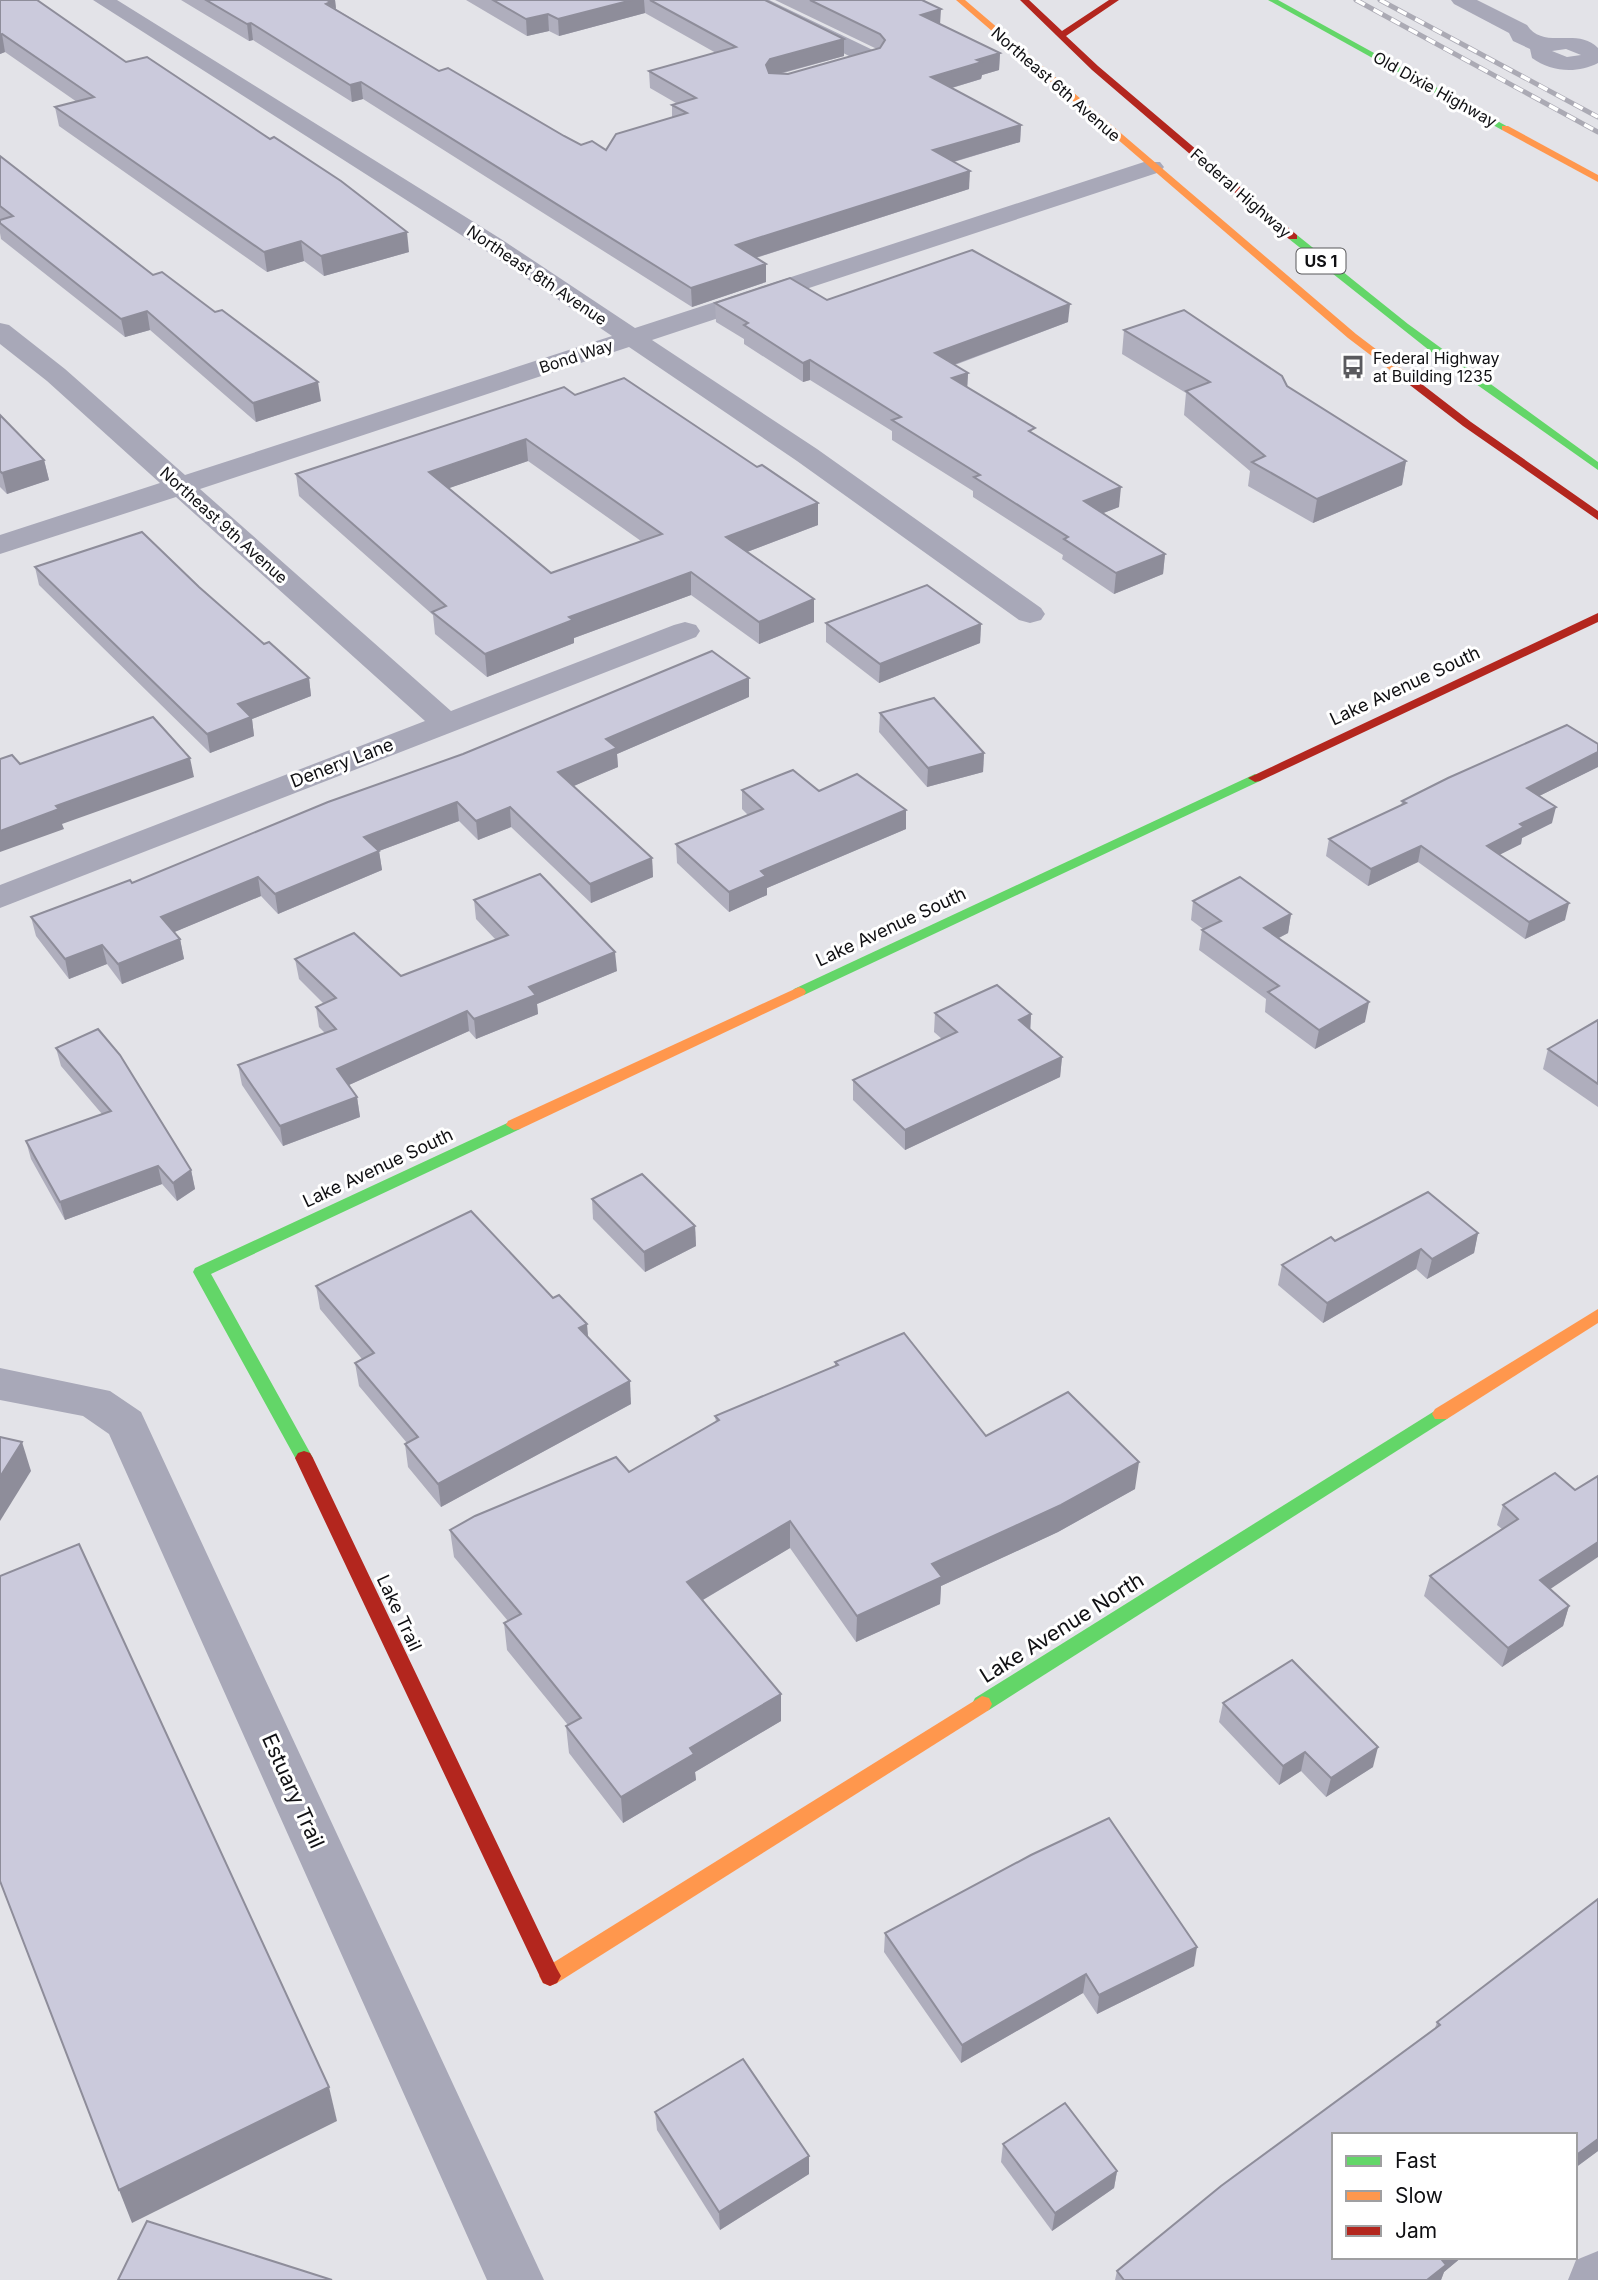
<svg xmlns="http://www.w3.org/2000/svg" width="1598" height="2280" font-family="Inter,sans-serif">
	<style>
		.lines { fill: none; stroke-linecap: round; stroke-linejoin: round }
		.street { fill: #a8a8b8; fill-rule: evenodd }
		.fast { fill: #63d668; fill-rule: evenodd }
		.slow { fill: #ff974d; fill-rule: evenodd }
		.jam { fill: #b3261e; fill-rule: evenodd }
		.rail-casing { stroke: #abaab4; stroke-width: 5 }
		.rail { stroke: #fff; stroke-width: 3.5; stroke-dasharray: 10; stroke-linecap: butt }
		.wall { fill: #afaebd; fill-rule: evenodd }
		.shaded-wall { fill: #8e8d9a }
		.building { fill: #cbcadc; stroke: #8e8d9a; stroke-width: 2; fill-rule: evenodd }
		.labels { text-anchor: middle; stroke-width: 6; stroke-linejoin: round; paint-order: stroke }
		.far-street-label { font-size: 16px; fill: #101013; stroke: #fff }
		.shield { fill: #fff; stroke: #58585a; stroke-width: 2 }
		.shield-label { font-size: 16px; font-weight: bold; fill: #101013 }
		.far-poi-label { font-size: 16px; fill: #101013; stroke: #fff; text-anchor: start }
		.street-label { font-size: 18px; fill: #101013; stroke: #fff }
		.near-street-label { font-size: 21px; fill: #101013; stroke: #fff }
	</style>
	<rect width="100%" height="100%" fill="#e3e3e8"/>
	<g class="lines">
		<g class="street">
			<polygon points="93,0 117,0 501,239 635,328 1144,162 1160,162 1164,167 1160,172 652,340 817,449 1041,608 1045,614 1041,620 1030,623 1019,620 797,461 629,347 200,489 451,711 674,625 685,622 696,625 700,631 696,637 0,908 0,885 425,721 176,497 0,554 0,535 160,483 47,381 0,344 0,323 9,325 65,369 185,475 612,336 483,249"/>
			<polygon points="743,0 769,0 879,53 882,58 879,63 863,63 746,4"/>
			<path d="M1451 0H1477L1527 25C1544 51 1577 26 1598 48V63C1577 74 1551 72 1532 58L1530 49 1513 41 1509 33 1454 4ZM1566 49 1581 55 1567 57 1552 51Z"/>
			<polygon points="0,1368 110,1391 141,1412 544,2280 487,2280 109,1434 83,1416 0,1400"/>
			<polygon points="1598,2251 1598,2280 1568,2280 1576,2260"/>
		</g>
		<g class="fast">
			<polygon points="1268,0 1278,0 1510,128 1502,130"/>
			<polygon points="1289,235 1297,235 1408,324 1598,462 1598,470 1439,358 1289,239"/>
			<polygon points="1255,774 1262,778 1260,781 804,995 794,995 792,992 794,989"/>
			<polygon points="514,1120 522,1125 520,1129 211,1274 313,1458 310,1463 304,1465 298,1463 193,1272 195,1268"/>
			<polygon points="1441,1407 1447,1409 1450,1414 1447,1419 989,1710 982,1712 975,1710 972,1704 975,1698"/>
		</g>
		<g class="slow">
			<polygon points="956,0 965,0 1356,334 1410,375 1410,379 1402,379 1348,338"/>
			<polygon points="1502,126 1508,126 1598,175 1598,182 1502,130"/>
			<polygon points="799,987 804,989 806,992 804,995 520,1129 514,1130 506,1125 508,1121"/>
			<polygon points="1598,1309 1598,1323 1447,1419 1435,1419 1432,1414 1435,1409"/>
			<polygon points="982,1696 989,1698 992,1704 989,1710 557,1983 550,1986 543,1983 539,1976 543,1969"/>
		</g>
		<g class="jam">
			<polygon points="1020,0 1029,0 1062,31 1109,0 1119,0 1066,36 1098,66 1297,235 1297,239 1289,239 1092,70"/>
			<polygon points="1402,375 1410,375 1471,422 1598,511 1598,520 1463,426 1402,379"/>
			<polygon points="1598,613 1598,622 1260,781 1255,782 1248,778"/>
			<polygon points="304,1451 310,1453 313,1458 557,1969 561,1976 557,1983 550,1986 543,1983 295,1458 298,1453"/>
		</g>
		<g class="rail-casing">
			<g id="rail">
				<polyline points="1356,0 1598,132"/>
				<polyline points="1380,0 1598,117"/>
			</g>
		</g>
		<use href="#rail" class="rail"/>
	</g>
	<g class="wall">
		<polygon points="0,0 126,62 409,252 324,276 304,261 267,272 59,126 55,107 77,102 5,52 0,54"/>
		<polygon points="181,0 335,0 336,9 439,71 581,145 606,150 672,117 672,105 676,103 650,88 649,71 716,53 645,13 559,36 549,31 527,36 466,0 765,0 844,39 844,56 780,74 788,74 877,49 775,0 922,0 940,24 1000,53 999,70 982,75 981,79 952,88 1021,125 1020,142 954,162 969,189 756,258 766,264 766,282 692,307 363,99 352,102 253,40 249,41"/>
		<polygon points="0,156 153,275 321,401 256,422 150,330 125,337 1,239 0,233"/>
		<polygon points="827,300 1068,322 955,365 968,373 967,387 1035,435 1119,507 1103,513 1165,554 1163,574 1114,594 1062,559 1063,555 973,497 973,491 892,440 892,431 810,380 803,382 744,344 744,339 716,322 715,303"/>
		<polygon points="1124,330 1287,386 1406,461 1402,485 1313,523 1248,486 1250,471 1184,415 1186,393 1122,354"/>
		<path d="M575 395 757 467 818 503V525L747 552 814 599V622L759 644 691 595 574 638V643L487 677 435 634 433 615 299 496 296 474ZM528 461 641 541 551 573 449 488Z"/>
		<polygon points="0,415 44,460 49,480 7,494 0,487"/>
		<polygon points="35,567 199,587 264,644 309,678 311,696 252,719 254,736 210,753 39,585"/>
		<polygon points="826,623 981,624 980,643 879,683 826,642"/>
		<polygon points="749,697 617,754 618,767 573,786 652,858 653,877 591,903 511,827 478,840 459,821 379,851 382,870 278,914 261,896 174,932 180,939 184,959 122,984 107,964 69,979 36,936 31,917 132,883"/>
		<polygon points="880,713 984,753 983,772 927,787 879,732"/>
		<polygon points="1598,767 1539,796 1552,823 1522,838 1521,844 1499,855 1565,920 1525,939 1418,862 1368,886 1326,856 1329,839 1401,806 1402,801"/>
		<polygon points="742,790 819,791 906,810 906,829 767,888 767,895 729,912 677,863 676,844 748,815 742,809"/>
		<polygon points="474,900 617,971 537,1004 538,1014 476,1039 469,1031 349,1085 357,1097 360,1117 283,1146 242,1085 238,1065 325,1033 319,1027 316,1007 324,1004 299,979 295,959 401,976 496,940 476,919"/>
		<polygon points="1193,901 1291,914 1288,933 1279,938 1365,1022 1315,1049 1265,1012 1266,999 1199,950 1202,930 1203,929 1191,920"/>
		<polygon points="935,1013 1031,1014 1030,1030 1062,1057 1060,1077 905,1150 853,1100 853,1080 942,1039 934,1032"/>
		<polygon points="1598,1020 1598,1107 1543,1069 1548,1049"/>
		<polygon points="56,1048 191,1170 195,1189 177,1201 162,1184 65,1220 31,1159 26,1141 102,1114 61,1066"/>
		<polygon points="592,1199 695,1226 696,1246 645,1272 593,1219"/>
		<polygon points="1478,1233 1474,1253 1427,1279 1416,1269 1323,1323 1278,1285 1282,1265 1335,1241"/>
		<polygon points="316,1286 588,1337 631,1404 441,1507 408,1467 405,1444 407,1443 359,1386 355,1363 362,1359 320,1309"/>
		<polygon points="835,1362 986,1436 1135,1489 1058,1532 941,1586 940,1604 856,1642 790,1548 703,1600 781,1694 781,1721 695,1772 696,1780 623,1823 569,1753 566,1726 568,1725 507,1650 504,1623 508,1621 454,1557 450,1530 629,1472 716,1422 715,1416 835,1366"/>
		<polygon points="1555,1473 1550,1589 1569,1606 1563,1626 1502,1667 1424,1596 1430,1576 1502,1529 1497,1525 1503,1505"/>
		<polygon points="1223,1703 1373,1767 1326,1797 1301,1771 1279,1785 1219,1722"/>
		<polygon points="1598,1899 1598,2151 1575,2168 1334,2257 1462,2257 1444,2272 1441,2280 1115,2280 1117,2271 1435,2028 1437,2022"/>
		<polygon points="885,1933 1194,1966 1097,2014 1083,1993 961,2063 884,1952"/>
		<polygon points="655,2112 809,2156 809,2174 720,2230 657,2130"/>
		<polygon points="1003,2144 1117,2171 1114,2188 1052,2231 1001,2162"/>
	</g>
	<g class="shaded-wall">
		<polygon points="320,0 335,0 336,9"/>
		<polygon points="632,0 644,0 645,13 559,36 558,19"/>
		<polygon points="941,9 940,25 921,15"/>
		<polygon points="548,14 549,31 527,36 526,19"/>
		<polygon points="251,23 253,40 249,41 247,24"/>
		<polygon points="2,34 5,52 0,54 0,35"/>
		<polygon points="844,39 844,56 770,76 766,65 770,59"/>
		<polygon points="1000,53 999,70 982,75 981,79 931,94 931,77 977,60"/>
		<polygon points="361,82 363,99 352,102 350,85"/>
		<polygon points="1021,125 1020,142 932,168 933,150"/>
		<polygon points="970,171 969,189 736,264 736,245"/>
		<polygon points="407,232 409,252 324,276 321,256"/>
		<polygon points="301,241 304,261 267,272 264,252"/>
		<polygon points="766,264 766,282 692,307 691,288"/>
		<polygon points="1070,304 1068,322 934,372 935,353"/>
		<polygon points="147,311 150,330 125,337 121,319"/>
		<polygon points="810,360 810,380 803,382 803,363"/>
		<polygon points="968,373 967,392 952,378"/>
		<polygon points="318,382 321,401 256,422 253,403"/>
		<polygon points="526,439 528,461 432,494 429,472"/>
		<polygon points="44,460 49,480 7,494 2,473"/>
		<polygon points="1406,461 1402,485 1313,523 1317,499"/>
		<polygon points="1121,487 1119,507 1083,521 1084,501"/>
		<polygon points="818,503 818,525 726,560 726,537"/>
		<polygon points="1165,554 1163,574 1114,594 1116,573"/>
		<polygon points="691,572 691,595 574,638 574,643 487,677 485,654 569,617"/>
		<polygon points="814,599 814,622 759,644 759,622"/>
		<polygon points="981,624 980,643 879,683 880,664"/>
		<polygon points="309,678 311,696 252,719 254,736 210,753 207,734 238,704"/>
		<polygon points="749,678 749,697 617,754 618,767 560,792 558,772 606,739"/>
		<polygon points="1598,752 1598,767 1523,804 1527,788"/>
		<polygon points="984,753 983,772 927,787 928,768"/>
		<polygon points="190,758 194,777 62,824 64,829 0,852 0,831 56,806"/>
		<polygon points="457,802 459,821 379,851 382,870 278,914 275,894 364,837"/>
		<polygon points="510,807 511,827 478,840 476,821"/>
		<polygon points="1556,807 1552,823 1522,838 1521,844 1483,863 1487,846 1520,824"/>
		<polygon points="906,810 906,829 767,888 767,895 729,912 729,892 761,871"/>
		<polygon points="1421,846 1418,862 1368,886 1371,869"/>
		<polygon points="652,858 653,877 591,903 590,884"/>
		<polygon points="258,877 261,896 165,936 161,917"/>
		<polygon points="1569,903 1565,920 1525,939 1529,922"/>
		<polygon points="1291,914 1288,933 1261,947 1264,928"/>
		<polygon points="180,939 184,959 122,984 118,964"/>
		<polygon points="102,945 107,964 69,979 65,959"/>
		<polygon points="615,952 617,971 537,1004 538,1014 476,1039 474,1019 529,987"/>
		<polygon points="1369,1002 1365,1022 1315,1049 1319,1030"/>
		<polygon points="467,1011 469,1031 340,1089 337,1069"/>
		<polygon points="1031,1014 1030,1034 1019,1020"/>
		<polygon points="1062,1057 1060,1077 905,1150 905,1130"/>
		<polygon points="357,1097 360,1117 283,1146 280,1126"/>
		<polygon points="158,1166 162,1184 65,1220 60,1202"/>
		<polygon points="191,1170 195,1189 177,1201 173,1183"/>
		<polygon points="695,1226 696,1246 645,1272 644,1252"/>
		<polygon points="1478,1233 1474,1253 1427,1279 1432,1259"/>
		<polygon points="1421,1249 1416,1269 1323,1323 1327,1303"/>
		<polygon points="587,1324 589,1347 579,1328"/>
		<polygon points="630,1381 631,1404 441,1507 438,1484"/>
		<polygon points="22,1442 31,1471 0,1521 0,1477"/>
		<polygon points="1139,1462 1135,1489 1058,1532 941,1586 940,1604 856,1642 857,1616 932,1564"/>
		<polygon points="790,1521 790,1548 689,1608 687,1582"/>
		<polygon points="1598,1542 1598,1557 1534,1600 1540,1580"/>
		<polygon points="1569,1606 1563,1626 1502,1667 1508,1648"/>
		<polygon points="781,1694 781,1721 695,1772 696,1780 623,1823 621,1797 690,1748"/>
		<polygon points="1378,1747 1373,1767 1326,1797 1331,1778"/>
		<polygon points="1305,1752 1301,1771 1279,1785 1283,1766"/>
		<polygon points="1197,1947 1194,1966 1097,2014 1099,1995"/>
		<polygon points="1086,1974 1083,1993 961,2063 962,2045"/>
		<polygon points="329,2087 337,2121 132,2223 119,2190"/>
		<polygon points="1598,2139 1598,2151 1575,2168 1575,2156"/>
		<polygon points="809,2156 809,2174 720,2230 719,2212"/>
		<polygon points="1117,2171 1114,2188 1052,2231 1055,2213"/>
		<polygon points="1446,2257 1462,2257 1444,2272 1441,2280 1427,2280 1442,2260"/>
	</g>
	<g class="building">
		<polygon points="0,0 37,0 126,62 147,57 270,139 274,137 341,181 407,232 321,256 301,241 264,252 55,107 94,97 2,34 0,35"/>
		<polygon points="206,0 327,0 331,2 326,4 439,71 448,68 564,136 581,145 592,141 606,150 616,134 687,113 672,105 696,98 649,71 736,47 650,0 765,0 844,39 770,59 766,65 769,73 788,74 880,48 885,40 880,34 810,0 922,0 941,9 921,15 1000,53 977,60 982,62 931,77 1021,125 933,150 970,171 736,245 766,264 691,288 361,82 350,85 251,23 247,24"/>
		<polygon points="493,0 632,0 558,19 548,14 526,19"/>
		<polygon points="0,156 153,275 162,272 215,312 222,310 318,382 253,403 147,311 121,319 0,223 0,220 13,216 0,206"/>
		<polygon points="972,250 1070,304 935,353 968,373 952,378 1035,428 1029,431 1121,487 1084,501 1165,554 1116,573 1064,539 1068,537 974,477 980,475 892,420 901,417 810,360 803,363 744,325 748,323 715,303 790,278 827,300"/>
		<polygon points="1184,310 1282,376 1287,386 1406,461 1317,499 1252,462 1265,456 1186,391 1210,382 1124,330"/>
		<path d="M624 378 757 467 762 465 818 503 726 537 814 599 759 622 691 572 569 617 573 620 485 654 432 612 446 606 296 474 564 387 575 395ZM526 439 662 534 551 573 429 472Z"/>
		<polygon points="0,415 44,460 2,473 0,471"/>
		<polygon points="142,532 199,587 264,644 269,642 309,678 238,704 251,717 207,734 35,567"/>
		<polygon points="927,585 981,624 880,664 826,623"/>
		<polygon points="712,651 749,678 606,739 617,748 558,772 652,858 590,884 510,807 476,821 457,802 364,837 379,851 275,894 258,877 161,917 180,939 118,964 102,945 65,959 31,917 130,880 132,883 328,802 463,754"/>
		<polygon points="934,698 984,753 928,768 880,713"/>
		<polygon points="153,717 190,758 56,806 59,809 0,831 0,759 12,755 20,764"/>
		<polygon points="1567,725 1598,744 1598,752 1527,788 1556,807 1520,824 1524,827 1487,846 1569,903 1529,922 1421,846 1371,869 1329,839 1406,803 1402,801 1448,778"/>
		<polygon points="793,770 819,791 857,774 906,810 761,871 766,876 729,892 676,844 763,809 742,790"/>
		<polygon points="540,874 615,952 529,987 536,995 474,1019 467,1011 337,1069 357,1097 280,1126 238,1065 336,1029 316,1007 336,998 295,959 354,933 401,976 508,935 474,900"/>
		<polygon points="1240,877 1291,914 1264,928 1369,1002 1319,1030 1268,992 1279,986 1202,930 1221,921 1193,901"/>
		<polygon points="997,985 1031,1014 1019,1020 1062,1057 905,1130 853,1080 957,1032 935,1013"/>
		<polygon points="1598,1020 1598,1084 1548,1049"/>
		<polygon points="98,1029 120,1055 191,1170 173,1183 158,1166 60,1202 26,1141 111,1111 56,1048"/>
		<polygon points="642,1174 695,1226 644,1252 592,1199"/>
		<polygon points="1428,1192 1478,1233 1432,1259 1421,1249 1327,1303 1282,1265 1331,1237 1335,1241"/>
		<polygon points="471,1211 553,1298 559,1295 587,1324 579,1328 630,1381 438,1484 405,1444 418,1437 355,1363 374,1353 316,1286"/>
		<polygon points="904,1333 986,1436 1068,1392 1139,1462 1061,1505 932,1564 942,1577 857,1616 790,1521 687,1582 781,1694 690,1748 694,1754 621,1797 566,1726 581,1718 504,1623 521,1614 450,1530 475,1516 616,1457 629,1472 719,1420 715,1416 838,1365 835,1362"/>
		<polygon points="0,1437 22,1442 0,1477"/>
		<polygon points="1555,1473 1575,1490 1598,1476 1598,1542 1540,1580 1569,1606 1508,1648 1430,1576 1518,1519 1503,1505"/>
		<polygon points="79,1544 329,2087 119,2190 0,1881 0,1576"/>
		<polygon points="1292,1660 1378,1747 1331,1778 1305,1752 1283,1766 1223,1703"/>
		<polygon points="1109,1818 1197,1947 1099,1995 1086,1974 962,2045 885,1933 1031,1855"/>
		<polygon points="1598,1899 1598,2139 1575,2156 1575,2135 1334,2135 1334,2257 1446,2257 1442,2260 1446,2265 1427,2280 1124,2280 1117,2271 1221,2186 1440,2025 1437,2022"/>
		<polygon points="743,2059 809,2156 719,2212 655,2112"/>
		<polygon points="1065,2103 1117,2171 1055,2213 1003,2144"/>
		<polygon points="147,2221 332,2280 118,2280"/>
	</g>
	<defs>
		<g id="bus-bare" transform="scale(1.89)"><path d="M-5-6H5V4H4V6H2V4H-2V6H-4V4H-5ZM-3.5-4V0h7V-4ZM-3.5 1.2v1.5H-2V1.2ZM2 1.2v1.5H3.5V1.2Z" fill="#5a5a5e" stroke="#fff" stroke-width="2.5" paint-order="stroke"/></g>
	</defs>
	<g fill-rule="evenodd">
		<use href="#bus-bare" x="1353" y="367"/>
	</g>
	<g class="labels">
		<g class="far-street-label">
			<text transform="translate(1056 84) rotate(41)" y="6">Northeast 6th Avenue</text>
			<text transform="translate(1435 89) rotate(29)" y="6">Old Dixie Highway</text>
			<text transform="translate(1241 193) rotate(41)" y="6">Federal Highway</text>
			<text transform="translate(537 275) rotate(34)" y="6">Northeast 8th Avenue</text>
			<text transform="translate(576 356) rotate(-18)" y="6">Bond Way</text>
			<text transform="translate(224 525) rotate(42)" y="6">Northeast 9th Avenue</text>
		</g>
		<rect class="shield" x="1296.5" y="248.5" width="49" height="25" rx="5"/>
		<g class="shield-label">
			<text x="1321" y="267">US 1</text>
		</g>
		<g class="far-poi-label">
			<text x="1373" y="364">Federal Highway<tspan x="1373" dy="18">at Building 1235</tspan></text>
		</g>
		<g class="street-label">
			<text transform="translate(1405 686) rotate(-25)" y="6">Lake Avenue South</text>
			<text transform="translate(342 763) rotate(-21)" y="6">Denery Lane</text>
			<text transform="translate(891 927) rotate(-25)" y="6">Lake Avenue South</text>
			<text transform="translate(378 1168) rotate(-25)" y="6">Lake Avenue South</text>
			<text transform="translate(399 1613) rotate(65)" y="6">Lake Trail</text>
		</g>
		<g class="near-street-label">
			<text transform="translate(1062 1628) rotate(-32)" y="7">Lake Avenue North</text>
			<text transform="translate(293 1791) rotate(66)" y="7">Estuary Trail</text>
		</g>
	</g>
	<rect x="1332" y="2133" width="245" height="126" fill="#ffffff" stroke="#9f9fa1" stroke-width="2"/>
	<rect x="1346" y="2156" width="35" height="10" fill="#63d668" stroke="#9f9fa1" stroke-width="2"/>
	<text x="1395" y="2168" font-size="21" fill="#101013">Fast</text>
	<rect x="1346" y="2191" width="35" height="10" fill="#ff974d" stroke="#9f9fa1" stroke-width="2"/>
	<text x="1395" y="2203" font-size="21" fill="#101013">Slow</text>
	<rect x="1346" y="2226" width="35" height="10" fill="#b3261e" stroke="#9f9fa1" stroke-width="2"/>
	<text x="1395" y="2238" font-size="21" fill="#101013">Jam</text>
</svg>
